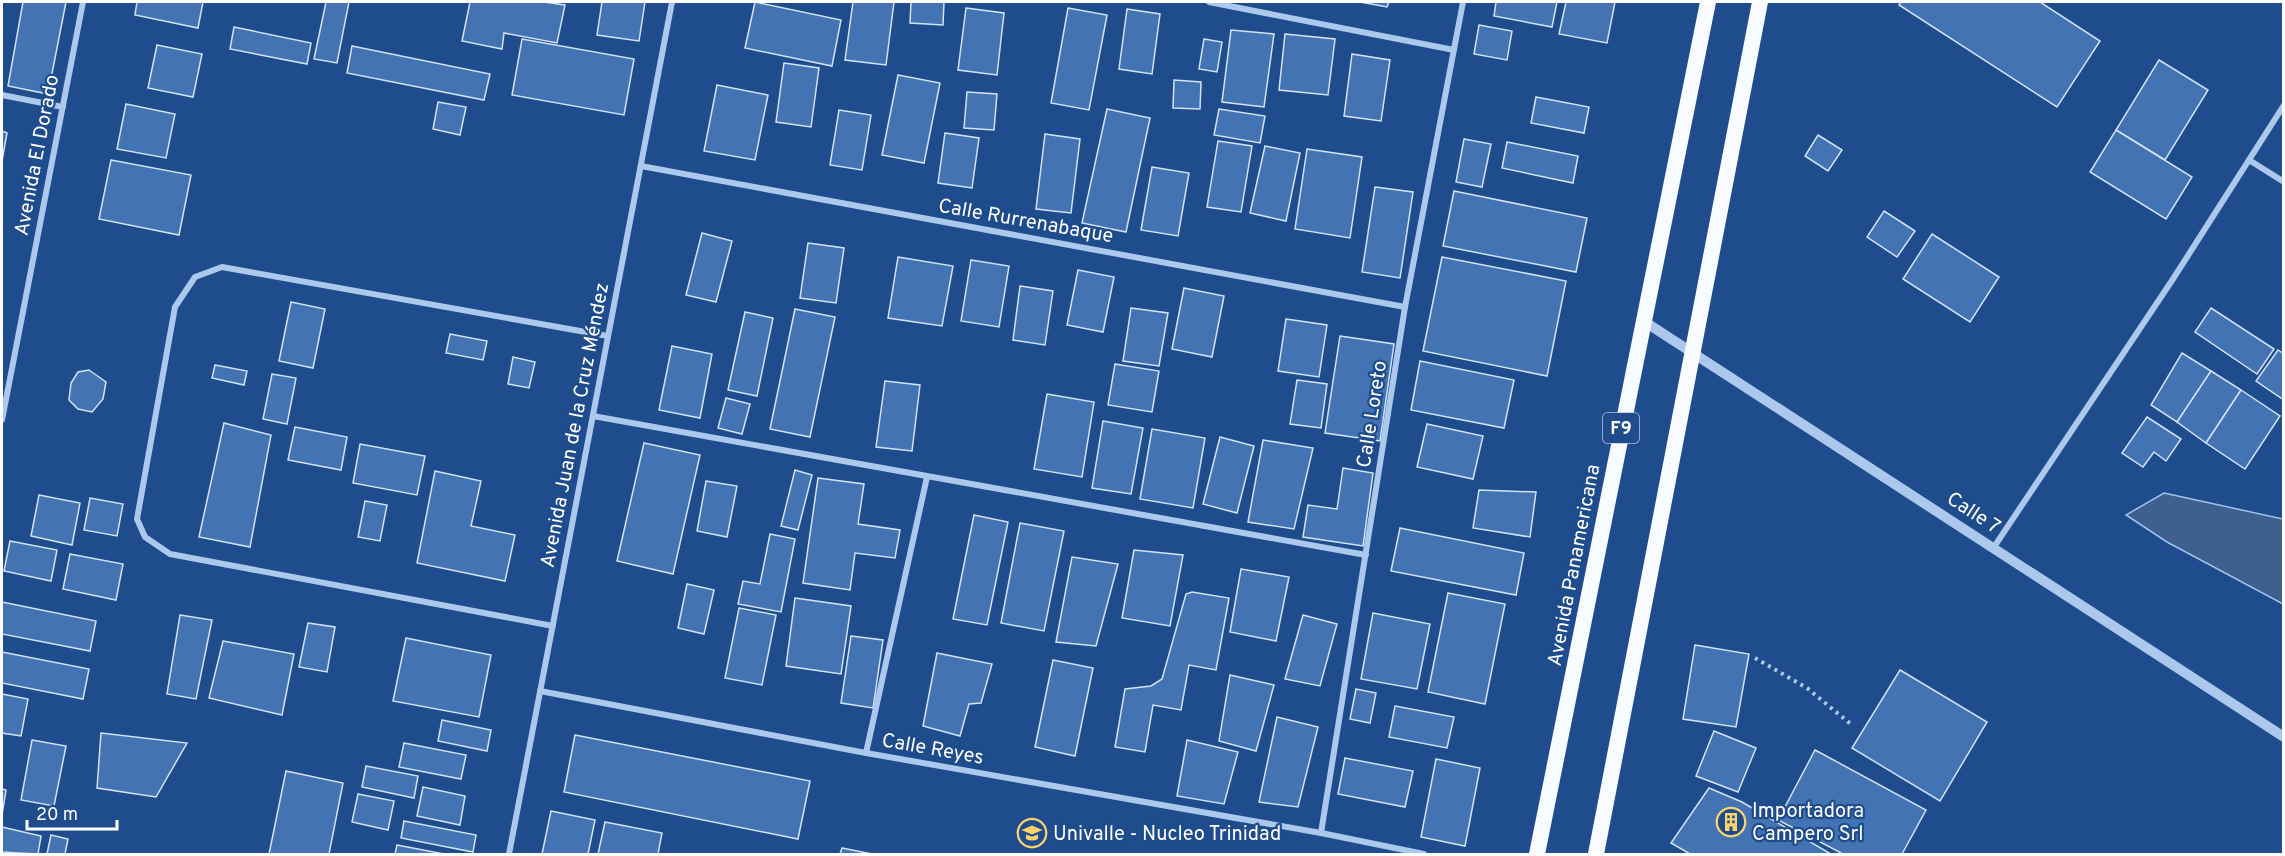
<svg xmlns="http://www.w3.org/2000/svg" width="2285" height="856" font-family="Overpass,sans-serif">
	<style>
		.water { fill: #3f608f; stroke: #a0c2ee; stroke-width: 1.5 }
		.building { fill: #4373b3; stroke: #d2e3f9; stroke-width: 1.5 }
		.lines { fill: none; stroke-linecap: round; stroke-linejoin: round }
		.path { stroke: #acc8ec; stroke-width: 4; stroke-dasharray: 3 4.5; stroke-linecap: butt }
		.minor { stroke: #acc8ec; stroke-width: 6 }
		.tertiary { stroke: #acc8ec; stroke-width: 10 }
		.trunk { stroke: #f8fbff; stroke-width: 16 }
		.labels { text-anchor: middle; stroke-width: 4.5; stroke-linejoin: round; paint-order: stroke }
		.shield { fill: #1e4c8d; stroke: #bcc9dd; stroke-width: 1.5 }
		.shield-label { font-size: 18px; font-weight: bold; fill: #fff }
		.street-label { font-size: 20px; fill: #fff; stroke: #1e4c8d }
		.poi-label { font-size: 20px; fill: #fff; stroke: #1e4c8d; text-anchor: start }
	</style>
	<rect width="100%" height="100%" fill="#1e4c8d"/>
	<polygon class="water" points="2164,493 2283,519 2283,604 2167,542 2126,515"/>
	<g class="building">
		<polygon points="23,2 66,2 48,94 8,86"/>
		<polygon points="137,2 203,2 198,28 135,15"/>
		<polygon points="326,2 349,2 337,63 314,59"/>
		<polygon points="470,2 544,2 565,5 557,43 504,33 502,49 462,41"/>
		<polygon points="602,2 645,2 639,41 597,35"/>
		<polygon points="755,2 841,20 832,66 745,48"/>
		<polygon points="853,2 894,2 886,65 845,60"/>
		<polygon points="911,2 944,2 943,25 910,23"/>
		<polygon points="1360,2 1389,2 1387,7"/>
		<polygon points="1496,2 1557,2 1552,27 1494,16"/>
		<polygon points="1566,2 1615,2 1607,43 1559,34"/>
		<polygon points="1901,2 2040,2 2100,41 2057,107 1899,5"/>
		<polygon points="966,8 1004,13 997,75 958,70"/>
		<polygon points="1068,8 1107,15 1089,110 1051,103"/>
		<polygon points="1127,9 1160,14 1152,74 1119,69"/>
		<polygon points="1479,25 1512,31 1507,60 1474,54"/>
		<polygon points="234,27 311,43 307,64 230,49"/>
		<polygon points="1231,30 1274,34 1264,107 1222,102"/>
		<polygon points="1285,34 1335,39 1328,95 1279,90"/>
		<polygon points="522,39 634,59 624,115 512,95"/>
		<polygon points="1204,39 1222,42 1217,72 1199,69"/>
		<polygon points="157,45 202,54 193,97 148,88"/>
		<polygon points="352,46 490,74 484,100 347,73"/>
		<polygon points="1352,54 1390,60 1381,121 1344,116"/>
		<polygon points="2159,60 2208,90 2165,160 2116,130"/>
		<polygon points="784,63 819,68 811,127 776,122"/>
		<polygon points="898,75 940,83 924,163 882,155"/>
		<polygon points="1174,80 1201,82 1200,109 1173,108"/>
		<polygon points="717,85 768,95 755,160 704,151"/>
		<polygon points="967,92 997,94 994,130 964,128"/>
		<polygon points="1536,97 1589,107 1584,133 1531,123"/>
		<polygon points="438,102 466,107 460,135 433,129"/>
		<polygon points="126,104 175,114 166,158 117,149"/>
		<polygon points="1107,109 1150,118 1126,232 1082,223"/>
		<polygon points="1219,109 1265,116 1260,143 1214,135"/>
		<polygon points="839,110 871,115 862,170 830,165"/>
		<polygon points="2116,130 2192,177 2166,219 2090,172"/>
		<polygon points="2,131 7,133 2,161"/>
		<polygon points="945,133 979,138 972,188 938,183"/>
		<polygon points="1045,134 1080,139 1071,213 1036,209"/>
		<polygon points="1818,135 1842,150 1828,171 1805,156"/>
		<polygon points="1464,139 1491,144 1482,187 1456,182"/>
		<polygon points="1218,141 1252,146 1241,212 1207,207"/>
		<polygon points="1507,142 1578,156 1573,183 1502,168"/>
		<polygon points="1265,146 1300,153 1286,221 1250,213"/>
		<polygon points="1307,149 1362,157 1350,238 1295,229"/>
		<polygon points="111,160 191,175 179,235 99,219"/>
		<polygon points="1152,167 1189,173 1178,236 1141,230"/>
		<polygon points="1375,187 1413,192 1400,278 1362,272"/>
		<polygon points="1454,191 1587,218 1576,272 1443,246"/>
		<polygon points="1884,211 1915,231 1897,257 1867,237"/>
		<polygon points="702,233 732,241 716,302 686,295"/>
		<polygon points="1932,234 1999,277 1970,322 1903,279"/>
		<polygon points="808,243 844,248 836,303 800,298"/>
		<polygon points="898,257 953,266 942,326 888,318"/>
		<polygon points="1442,257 1566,281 1547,376 1423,351"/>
		<polygon points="971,260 1009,266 999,327 961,321"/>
		<polygon points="1078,270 1114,277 1103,332 1067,325"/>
		<polygon points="1020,286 1053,291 1045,345 1013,340"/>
		<polygon points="1184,288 1224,296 1212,357 1172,349"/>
		<polygon points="291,302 325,309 313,368 279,361"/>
		<polygon points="1131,308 1168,313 1159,366 1123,361"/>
		<polygon points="2211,308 2274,349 2257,374 2195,332"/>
		<polygon points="795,309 835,317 810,437 770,429"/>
		<polygon points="745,312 773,318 757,396 728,390"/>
		<polygon points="1286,319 1327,325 1319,377 1278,371"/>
		<polygon points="450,334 487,341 483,360 446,353"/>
		<polygon points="1340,336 1394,344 1380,441 1325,433"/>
		<polygon points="672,346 712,354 700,418 659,410"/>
		<polygon points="2278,350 2284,354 2284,400 2256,381"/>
		<polygon points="2182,353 2211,371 2177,422 2151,405"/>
		<polygon points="513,357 535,362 529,388 508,384"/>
		<polygon points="1420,361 1514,380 1504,428 1411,410"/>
		<polygon points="1115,364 1159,371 1152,412 1108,405"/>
		<polygon points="215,365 247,371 244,385 212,378"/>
		<polygon points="89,370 106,382 103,399 92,412 78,409 69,400 71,383 78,372"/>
		<polygon points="2211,371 2241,390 2206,443 2177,422"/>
		<polygon points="272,374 296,378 287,424 263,419"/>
		<polygon points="1297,380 1327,384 1321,428 1290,424"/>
		<polygon points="885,381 920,385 912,451 876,447"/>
		<polygon points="2241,390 2280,416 2245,469 2206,443"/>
		<polygon points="1047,394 1094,402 1082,477 1034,469"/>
		<polygon points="726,398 750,404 742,434 718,428"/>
		<polygon points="2147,417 2181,439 2166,461 2154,452 2143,467 2122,453"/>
		<polygon points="1103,421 1143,428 1131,494 1092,488"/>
		<polygon points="224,423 271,435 250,547 199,537"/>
		<polygon points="1427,424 1483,436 1473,479 1417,467"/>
		<polygon points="295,427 347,437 341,470 288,460"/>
		<polygon points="1152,429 1205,438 1193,508 1140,499"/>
		<polygon points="1220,437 1254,446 1237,513 1203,504"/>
		<polygon points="1263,440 1313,448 1294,529 1248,522"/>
		<polygon points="644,443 700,455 673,574 617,561"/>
		<polygon points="360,444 425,456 417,495 353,483"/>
		<polygon points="1343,468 1373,473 1363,546 1303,537 1308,505 1337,509"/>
		<polygon points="795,470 812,475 798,530 781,526"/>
		<polygon points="435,471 481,481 471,526 515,535 505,581 417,563"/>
		<polygon points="818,478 864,484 858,524 900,530 895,558 855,553 850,590 803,583"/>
		<polygon points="706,481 737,486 727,537 697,531"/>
		<polygon points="1479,490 1536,492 1530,537 1473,528"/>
		<polygon points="39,495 80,503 72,545 31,536"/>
		<polygon points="90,498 123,504 117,536 84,530"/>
		<polygon points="365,501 387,505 380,541 358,537"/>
		<polygon points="974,515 1008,522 987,625 953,619"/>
		<polygon points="1020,523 1064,531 1044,631 1001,623"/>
		<polygon points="1400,528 1524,553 1516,595 1391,571"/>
		<polygon points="770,534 795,539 781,612 738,604 743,581 760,584"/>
		<polygon points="10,541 57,550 51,581 4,571"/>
		<polygon points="1134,550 1183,555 1170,626 1122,618"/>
		<polygon points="70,554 123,564 116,600 63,589"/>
		<polygon points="1072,557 1118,564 1096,646 1056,642"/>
		<polygon points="1241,569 1289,577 1276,641 1230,632"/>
		<polygon points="687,584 714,590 704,634 678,628"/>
		<polygon points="1192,592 1229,598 1216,670 1189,665 1181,710 1153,705 1145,752 1115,747 1125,689 1151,686 1162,679 1186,594"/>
		<polygon points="1448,593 1505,604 1485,704 1428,692"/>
		<polygon points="795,598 851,606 841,674 786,666"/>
		<polygon points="2,602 96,621 90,651 2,634"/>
		<polygon points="739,608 776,615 762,685 725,678"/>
		<polygon points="1373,613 1430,624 1417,689 1361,679"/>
		<polygon points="180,615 212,620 196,699 167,694"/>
		<polygon points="1303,615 1337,624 1320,686 1285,679"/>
		<polygon points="308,623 335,627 327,672 299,667"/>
		<polygon points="851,636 883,640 873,708 841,703"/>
		<polygon points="406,638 491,655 479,717 393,701"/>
		<polygon points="223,641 294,654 282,715 209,698"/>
		<polygon points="1695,645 1749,654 1736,727 1683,719"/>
		<polygon points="2,652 89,669 83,699 2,683"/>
		<polygon points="937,653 992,664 981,703 969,704 960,736 923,726"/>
		<polygon points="1053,660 1093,668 1075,756 1035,747"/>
		<polygon points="1900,670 1987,722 1940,801 1852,748"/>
		<polygon points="1230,675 1274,685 1256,751 1219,741"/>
		<polygon points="1356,689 1376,693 1370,723 1350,719"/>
		<polygon points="2,694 28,699 21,736 2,733"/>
		<polygon points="1395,706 1454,717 1447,748 1389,737"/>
		<polygon points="1277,717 1318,727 1298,807 1259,802"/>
		<polygon points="442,720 491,730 487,751 438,741"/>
		<polygon points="1714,731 1756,748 1738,792 1696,776"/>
		<polygon points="101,733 187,743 156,797 97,788"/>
		<polygon points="575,735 810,781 798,839 564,792"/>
		<polygon points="32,740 66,746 54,806 21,800"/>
		<polygon points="1187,740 1238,752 1224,804 1177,796"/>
		<polygon points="404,743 466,755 461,779 399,767"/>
		<polygon points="1815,750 1926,810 1902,854 1843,854 1778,820"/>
		<polygon points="1345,758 1413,771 1405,807 1338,794"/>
		<polygon points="1436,759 1480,768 1465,846 1421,837"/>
		<polygon points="366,766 418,776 414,798 362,787"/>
		<polygon points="286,771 343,783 329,854 269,854"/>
		<polygon points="423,787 465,796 460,825 417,816"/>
		<polygon points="1709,788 1742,802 1831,854 1690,854 1671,843"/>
		<polygon points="2,789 6,790 2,815"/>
		<polygon points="358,794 394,801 388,830 352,822"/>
		<polygon points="551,811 595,820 588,854 542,854"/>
		<polygon points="404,821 476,835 473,852 401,838"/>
		<polygon points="605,822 662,833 658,854 598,854"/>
		<polygon points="2,827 41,836 38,854 2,852"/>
		<polygon points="51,835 68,839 65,854 47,854"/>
		<polygon points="397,845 444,854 395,854"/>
		<polygon points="842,848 872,854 840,854"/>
	</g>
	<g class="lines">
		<polyline class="path" points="1755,658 1807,688 1853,726"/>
		<g class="minor">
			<polyline points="1209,2 1454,50"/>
			<polyline points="2,95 63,107"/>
			<polyline points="2249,160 2284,182"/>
			<polyline points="641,166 1405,307"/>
			<polyline points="593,416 1366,555"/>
			<polyline points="2,420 83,2"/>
			<polyline points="1994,547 2173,279 2284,105"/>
			<polyline points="553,626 170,554 145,537 137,519 175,307 195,277 222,267 608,336"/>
			<polyline points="540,691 866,753 1321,833 1424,854"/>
			<polyline points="866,753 927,477"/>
			<polyline points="1321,833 1405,307 1463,2"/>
			<polyline points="509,854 672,2"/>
		</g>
		<polyline class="tertiary" points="1642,320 2284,737"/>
		<g class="trunk">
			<polyline points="1537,854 1708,2"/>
			<polyline points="1596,854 1760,2"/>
		</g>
	</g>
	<defs>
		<g id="building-ring" transform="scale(1.5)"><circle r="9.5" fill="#1e4c8d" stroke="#fbd56c" stroke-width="1.5"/><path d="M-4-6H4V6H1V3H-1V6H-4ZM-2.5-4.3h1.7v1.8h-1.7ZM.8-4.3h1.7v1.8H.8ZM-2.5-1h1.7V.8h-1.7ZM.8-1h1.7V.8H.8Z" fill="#fbd56c"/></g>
		<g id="university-ring" transform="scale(1.5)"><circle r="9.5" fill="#1e4c8d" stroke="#fbd56c" stroke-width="1.5"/><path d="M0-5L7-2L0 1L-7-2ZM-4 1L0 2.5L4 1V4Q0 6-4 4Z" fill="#fbd56c"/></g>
	</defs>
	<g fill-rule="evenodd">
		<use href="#building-ring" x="1731" y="822"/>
		<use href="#university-ring" x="1032" y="833"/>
	</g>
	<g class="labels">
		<rect class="shield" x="1603" y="413" width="36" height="30" rx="4.5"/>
		<g class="shield-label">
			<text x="1621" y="434">F9</text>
		</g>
		<g class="street-label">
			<text transform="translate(36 155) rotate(-79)" y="7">Avenida El Dorado</text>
			<text transform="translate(1026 220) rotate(10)" y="7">Calle Rurrenabaque</text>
			<text transform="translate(1371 414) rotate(-81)" y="7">Calle Loreto</text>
			<text transform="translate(574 425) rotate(-79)" y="7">Avenida Juan de la Cruz Méndez</text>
			<text transform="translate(1974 512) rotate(33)" y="7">Calle 7</text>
			<text transform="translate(1573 565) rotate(-79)" y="7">Avenida Panamericana</text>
			<text transform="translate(933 748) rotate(10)" y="7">Calle Reyes</text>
		</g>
		<g class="poi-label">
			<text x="1752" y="817">Importadora<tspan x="1752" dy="23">Campero Srl</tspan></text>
			<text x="1053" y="840">Univalle - Nucleo Trinidad</text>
		</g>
	</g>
	<rect width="2285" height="856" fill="none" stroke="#ffffff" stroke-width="6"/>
	<path d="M27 820v9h90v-9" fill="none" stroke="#ffffff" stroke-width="3"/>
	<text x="36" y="820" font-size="18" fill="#ffffff" stroke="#1e4c8d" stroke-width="4.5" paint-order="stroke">20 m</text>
</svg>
